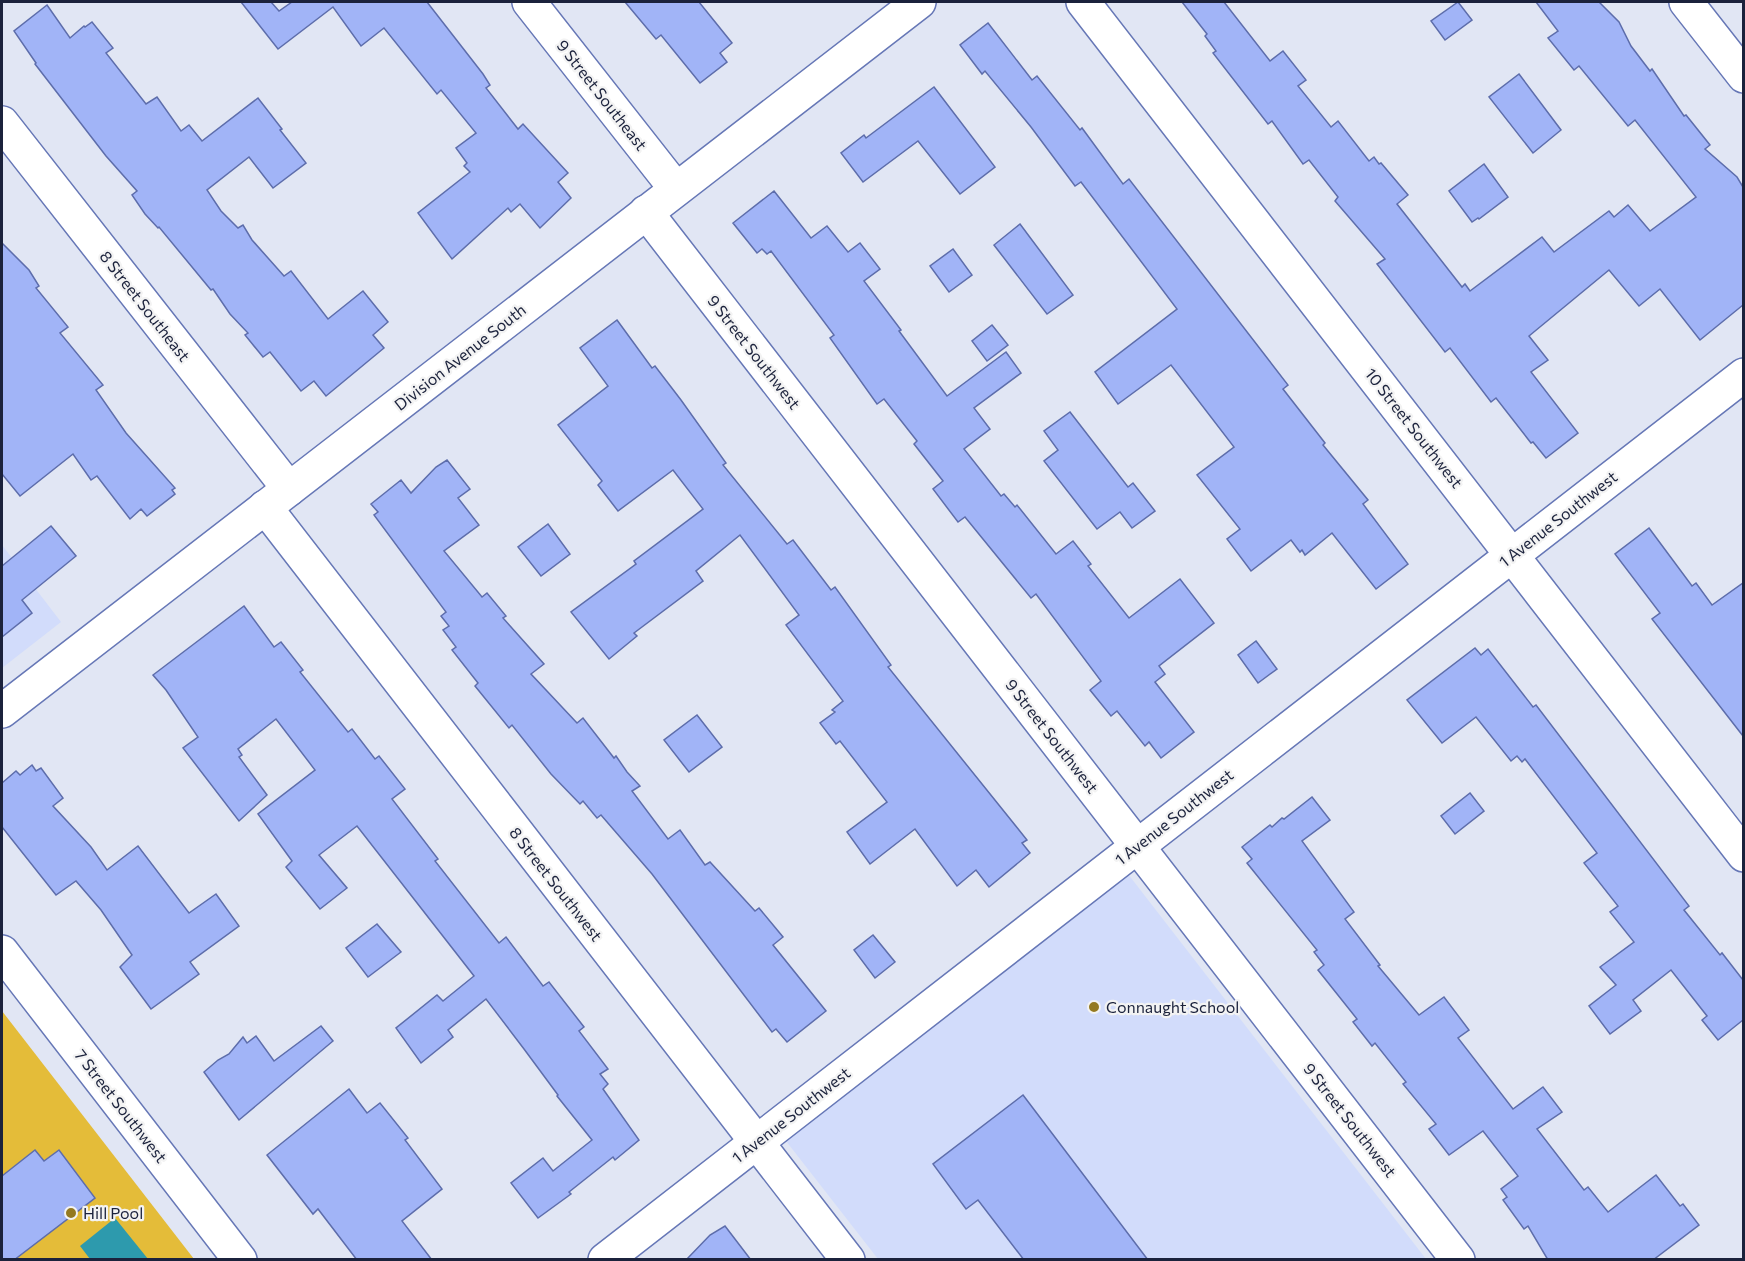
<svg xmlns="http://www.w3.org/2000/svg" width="1745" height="1261" font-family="Commissioner,sans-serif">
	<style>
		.built { fill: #d2dcfb }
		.green { fill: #e4bc39 }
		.water { fill: #2d9aad }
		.building { fill: #a1b4f7; stroke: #5d6dab; stroke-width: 1.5 }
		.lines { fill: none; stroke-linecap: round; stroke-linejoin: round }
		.minor-casing { stroke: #6677b6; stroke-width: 36 }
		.minor { stroke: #fff; stroke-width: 33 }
		.poi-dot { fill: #947920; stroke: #f3f3f3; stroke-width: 2 }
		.labels { text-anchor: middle; stroke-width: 4.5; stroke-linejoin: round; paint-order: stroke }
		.street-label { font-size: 16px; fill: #1b223c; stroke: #f3f3f3 }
		.poi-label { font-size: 16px; fill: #1b223c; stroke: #f3f3f3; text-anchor: start }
	</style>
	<rect width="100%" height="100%" fill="#e1e6f4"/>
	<g class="built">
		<polygon points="2,545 61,622 2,668"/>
		<polygon points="1128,874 1426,1259 878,1259 786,1141"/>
	</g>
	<polygon class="green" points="2,1011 194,1259 2,1259"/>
	<polygon class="water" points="115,1218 148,1259 90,1259 80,1246"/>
	<g class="building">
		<polygon points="241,2 271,2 279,11 292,2 427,2 483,74 490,85 486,88 518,129 523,124 568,173 558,182 571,198 540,228 520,204 511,212 508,208 452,259 418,213 470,172 464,166 467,163 456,148 476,133 441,90 437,94 384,28 361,46 333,7 278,49"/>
		<polygon points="625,2 699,2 732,43 720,53 727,62 700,83 661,35 656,39"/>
		<polygon points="1182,2 1224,2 1270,61 1283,51 1306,80 1298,86 1331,127 1338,121 1369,161 1374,157 1379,164 1381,163 1408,195 1397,204 1462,287 1465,284 1470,291 1542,237 1554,252 1609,211 1614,217 1628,205 1650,231 1696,197 1635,120 1628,126 1579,66 1574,70 1548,38 1558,31 1536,2 1599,2 1619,22 1631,46 1650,71 1652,69 1684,116 1686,115 1710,145 1705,149 1737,177 1743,187 1743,305 1700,340 1660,289 1639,306 1609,270 1529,336 1548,360 1531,372 1578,433 1546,458 1533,442 1531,443 1496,398 1491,402 1450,348 1445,352 1377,264 1385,259 1335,201 1338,197 1309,160 1303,164 1272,121 1268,124 1213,53 1216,51 1205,36 1207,34"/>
		<polygon points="1458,2 1472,20 1445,40 1431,21"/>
		<polygon points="47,5 70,38 84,26 85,27 92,22 113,48 106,53 146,104 157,97 181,131 189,125 202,141 258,98 282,129 280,130 306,163 273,188 249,157 207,190 221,211 238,228 243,225 252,240 284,276 291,271 328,319 363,291 388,322 373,335 384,348 326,396 314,381 301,391 270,352 263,357 245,335 248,333 230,314 213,289 211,290 159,227 158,228 145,214 132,195 137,191 106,156 35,64 36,63 14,31"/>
		<polygon points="988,23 1032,80 1037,76 1080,130 1082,128 1123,184 1129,179 1288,385 1283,389 1325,443 1323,445 1368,500 1363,504 1408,564 1376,589 1332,533 1305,555 1302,550 1300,552 1291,540 1251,571 1227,539 1240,529 1197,475 1234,447 1171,365 1118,404 1095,372 1177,309 1081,182 1075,186 1031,127 985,71 982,74 960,45"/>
		<polygon points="1519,74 1561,130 1533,153 1489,97"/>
		<polygon points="934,87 995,167 960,194 918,141 863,182 841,153 864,135 866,138"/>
		<polygon points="1484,164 1508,197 1479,219 1478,218 1472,222 1449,191"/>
		<polygon points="774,191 811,238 827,226 848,252 860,243 880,269 864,281 901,330 899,331 947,396 1006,352 1021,373 974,408 990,429 964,449 1001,496 1004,494 1015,507 1017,505 1056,554 1073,541 1091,564 1088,566 1129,618 1180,579 1214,623 1159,666 1165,674 1155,682 1194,732 1161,758 1149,742 1145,746 1117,711 1111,716 1090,690 1101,681 1036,594 1031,598 965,517 958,522 933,489 943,481 914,444 917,441 884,399 877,404 830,338 834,335 771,251 767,254 762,249 757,253 733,223"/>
		<polygon points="1020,224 1073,295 1047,314 994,245"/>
		<polygon points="2,243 29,270 39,286 36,288 68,327 60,333 103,385 96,390 126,433 175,488 172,490 175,494 147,516 141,509 130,519 97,476 91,480 73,454 20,496 2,474"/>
		<polygon points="953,249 972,275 949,292 930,266"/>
		<polygon points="617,320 652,368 655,366 681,400 726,463 723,465 787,544 793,540 831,590 835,587 891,665 888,667 1027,840 1022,843 1030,853 989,887 976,870 957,886 915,829 870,864 847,832 887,802 840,741 836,744 820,723 835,712 832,710 843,701 786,625 799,615 740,535 696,571 703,581 634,633 637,636 609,659 571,612 636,564 634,561 703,509 673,470 618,511 598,485 602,481 558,425 608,386 580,348"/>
		<polygon points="992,325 1008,345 987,361 972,341"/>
		<polygon points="1070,412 1128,487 1133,483 1155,511 1132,528 1120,512 1097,529 1044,461 1058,450 1044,431"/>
		<polygon points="447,460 470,489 458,498 479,525 444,551 482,597 487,593 506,616 503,618 544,664 531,674 577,723 583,718 614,758 616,756 627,772 640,786 632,791 668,839 680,830 705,865 710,862 755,911 759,908 783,937 773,945 826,1011 787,1042 776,1029 772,1032 652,874 601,815 597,818 583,801 580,804 551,774 512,725 509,728 475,686 478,683 452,650 456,647 443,630 449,626 441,616 446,612 374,515 378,512 371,504 401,480 411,493 436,467"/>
		<polygon points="548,524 570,554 541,576 518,547"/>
		<polygon points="51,526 76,556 22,600 32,613 2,637 2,566"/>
		<polygon points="1649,528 1692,586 1696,583 1712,605 1743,583 1743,736 1652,619 1660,613 1615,554"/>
		<polygon points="244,606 274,647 281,642 303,670 300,672 348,732 352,729 375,759 379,756 405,789 392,799 438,859 435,861 499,943 506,937 543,986 549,982 584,1027 579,1031 608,1069 600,1074 608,1084 603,1089 639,1140 615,1160 613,1157 569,1192 571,1194 538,1218 511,1183 543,1158 553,1171 592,1140 557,1096 558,1095 524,1049 486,999 448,1030 453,1037 421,1063 396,1028 437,995 443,1001 474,976 357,826 319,855 347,888 320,909 286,867 292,861 258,814 315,770 276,719 238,749 242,755 239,757 267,795 239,821 183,748 198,737 166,690 153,675"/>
		<polygon points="1256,641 1277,669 1258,683 1238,655"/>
		<polygon points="1475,648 1481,655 1488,649 1533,707 1536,705 1689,906 1684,910 1720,955 1722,953 1743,980 1743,1020 1718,1040 1702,1020 1707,1016 1671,970 1633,1000 1641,1011 1610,1034 1589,1006 1616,985 1600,967 1634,942 1610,912 1618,906 1584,863 1597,853 1525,759 1522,762 1517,756 1511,761 1476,717 1442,743 1407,700"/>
		<polygon points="697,715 722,747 689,772 664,740"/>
		<polygon points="32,765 36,771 41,768 63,798 53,806 91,847 107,870 138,846 189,913 216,894 239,926 190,962 199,974 151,1009 120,967 132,955 101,910 76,881 56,895 2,827 2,783 16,771 20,775"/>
		<polygon points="1470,793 1484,811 1455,834 1441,816"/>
		<polygon points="1312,797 1330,820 1302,841 1354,912 1345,919 1380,965 1378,966 1419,1015 1444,997 1469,1030 1458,1038 1513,1109 1543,1087 1562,1112 1537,1129 1584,1190 1588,1187 1608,1212 1656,1175 1680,1206 1683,1204 1699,1225 1653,1260 1548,1260 1528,1226 1524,1229 1503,1200 1507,1197 1501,1189 1518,1176 1483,1131 1449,1155 1429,1129 1436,1124 1403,1084 1406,1082 1375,1043 1372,1046 1353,1022 1357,1019 1318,970 1324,965 1314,952 1317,950 1247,863 1252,859 1242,847 1270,825 1272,827 1282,818 1284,819"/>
		<polygon points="377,924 401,952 368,977 346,948"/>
		<polygon points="873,935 895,962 875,978 854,950"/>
		<polygon points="321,1026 333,1041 239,1120 204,1072 218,1060 229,1054 243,1037 247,1043 256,1036 274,1061"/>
		<polygon points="349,1089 367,1113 380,1103 408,1138 405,1140 442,1189 402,1221 432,1260 357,1260 318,1209 313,1214 267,1155"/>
		<polygon points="1023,1095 1148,1260 1024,1260 978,1200 966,1209 933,1164"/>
		<polygon points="35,1150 44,1161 59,1150 95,1198 14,1260 2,1260 2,1176"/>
		<polygon points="725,1226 751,1260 686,1260 710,1235"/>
	</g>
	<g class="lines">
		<g class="minor-casing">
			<g id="minor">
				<polyline points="529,2 676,189"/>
				<polyline points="1083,2 1744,855"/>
				<polyline points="1686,2 1744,76"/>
				<polyline points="2,123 289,489"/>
				<polyline points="646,212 1458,1260"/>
				<polyline points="265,507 848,1260"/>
				<polyline points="2,711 919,2"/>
				<polyline points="2,952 240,1260"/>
				<polyline points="605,1260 1744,375"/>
			</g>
		</g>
		<use href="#minor" class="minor"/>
	</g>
	<g class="poi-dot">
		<circle cx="1094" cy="1007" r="6"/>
		<circle cx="71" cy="1213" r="6"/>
	</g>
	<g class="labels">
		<g class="street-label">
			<text transform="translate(602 95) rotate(52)" y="6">9 Street Southeast</text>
			<text transform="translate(145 306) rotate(52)" y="6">8 Street Southeast</text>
			<text transform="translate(754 352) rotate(52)" y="6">9 Street Southwest</text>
			<text transform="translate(460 357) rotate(-38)" y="6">Division Avenue South</text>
			<text transform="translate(1414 428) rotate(52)" y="6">10 Street Southwest</text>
			<text transform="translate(1558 519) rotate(-38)" y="6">1 Avenue Southwest</text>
			<text transform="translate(1052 736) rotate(52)" y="6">9 Street Southwest</text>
			<text transform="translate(1174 817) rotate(-38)" y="6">1 Avenue Southwest</text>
			<text transform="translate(556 884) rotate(52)" y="6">8 Street Southwest</text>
			<text transform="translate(121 1106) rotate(52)" y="6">7 Street Southwest</text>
			<text transform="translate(791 1115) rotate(-38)" y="6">1 Avenue Southwest</text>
			<text transform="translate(1350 1120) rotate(52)" y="6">9 Street Southwest</text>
		</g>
		<g class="poi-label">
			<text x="1106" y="1013">Connaught School</text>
			<text x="83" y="1219">Hill Pool</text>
		</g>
	</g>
	<rect width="1745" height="1261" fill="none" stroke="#1b223c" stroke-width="6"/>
</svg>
